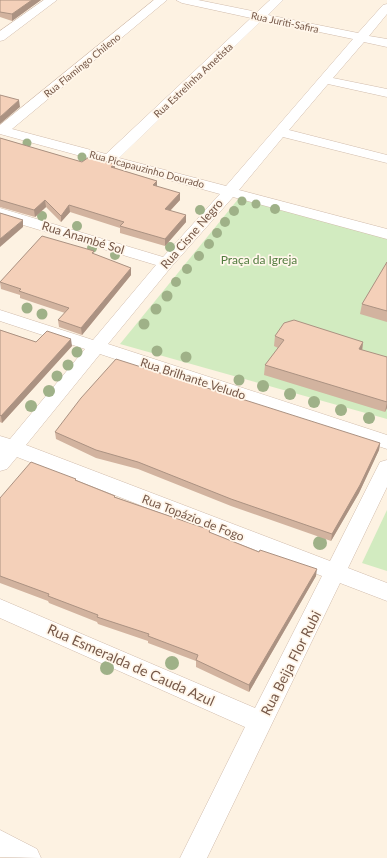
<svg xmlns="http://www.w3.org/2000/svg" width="387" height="858" font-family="Lato,sans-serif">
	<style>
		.green { fill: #d2ebc0 }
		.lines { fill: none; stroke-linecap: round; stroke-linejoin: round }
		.street-casing { stroke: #d1bcac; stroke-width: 1 }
		.street { fill: #fff; fill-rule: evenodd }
		.tree { fill: #9fb188 }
		.wall { fill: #d2b39f }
		.shaded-wall { fill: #ab9282 }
		.building { fill: #f4d0b9; stroke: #ab9282 }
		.labels { text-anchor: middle; stroke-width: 3.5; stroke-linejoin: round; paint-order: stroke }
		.far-street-label { font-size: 10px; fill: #765848; stroke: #fff6ea }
		.street-label { font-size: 12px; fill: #765848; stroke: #fff6ea }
		.park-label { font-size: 12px; fill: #527c3f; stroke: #fff6ea }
		.near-street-label { font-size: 14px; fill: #765848; stroke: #fff6ea }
	</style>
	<rect width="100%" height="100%" fill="#fdf2e2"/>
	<g class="green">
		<polygon points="239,198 387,236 387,419 120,344"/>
		<polygon points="387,510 387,571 362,563"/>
	</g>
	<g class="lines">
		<g class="street-casing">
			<g id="street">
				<polygon points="44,0 57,0 4,40 0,41 0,31"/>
				<path d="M154 0H167L12 129 106 154 251 18 182 3 176 0H198L257 12 270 0H283L268 15 358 33 383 5 387 4V14L369 36 387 39V47L364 42 333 78 387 89V97L328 84 289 130 387 155V163L283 137 239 190 387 229V239L233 197 172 266 108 344 387 435V449L100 354 26 445 330 561 380 462 387 460V487L348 568 387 583V601L340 583 207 858H180L245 727 0 618V599L255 708 322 576 17 457 7 469 0 471V436L10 439 85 349 0 321V310L93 340 156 265 0 218V208L163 257 220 194 0 134V125ZM262 20 353 39 226 186 119 158Z"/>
				<polygon points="0,830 37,849 41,858 0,857"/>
			</g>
		</g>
		<use href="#street" class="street"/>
	</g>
	<g class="tree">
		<circle cx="27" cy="143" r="4.5"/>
		<circle cx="82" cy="157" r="4.5"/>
		<circle cx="242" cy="201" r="4.5"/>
		<circle cx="256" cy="204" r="4.5"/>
		<circle cx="275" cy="209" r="5"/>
		<circle cx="200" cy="210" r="5"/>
		<circle cx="234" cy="211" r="5"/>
		<circle cx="42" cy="216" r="5"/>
		<circle cx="225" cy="222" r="5"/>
		<circle cx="77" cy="226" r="5"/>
		<circle cx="217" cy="233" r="5"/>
		<circle cx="209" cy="244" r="5"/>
		<circle cx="170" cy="247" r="5"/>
		<circle cx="92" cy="248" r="5"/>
		<circle cx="115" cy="255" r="5"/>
		<circle cx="199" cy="256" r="5"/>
		<circle cx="187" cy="269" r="5"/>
		<circle cx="176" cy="282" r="5"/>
		<circle cx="167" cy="296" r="5.5"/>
		<circle cx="27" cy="308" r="5.5"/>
		<circle cx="156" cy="309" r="5.5"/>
		<circle cx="42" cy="314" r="5.5"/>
		<circle cx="144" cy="324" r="5.5"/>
		<circle cx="157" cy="351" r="5.5"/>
		<circle cx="77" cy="352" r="5.5"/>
		<circle cx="186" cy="357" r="5.5"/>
		<circle cx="68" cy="365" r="5.5"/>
		<circle cx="57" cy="376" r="5.5"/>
		<circle cx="239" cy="380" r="5.5"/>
		<circle cx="263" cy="386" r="6"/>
		<circle cx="49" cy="391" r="6"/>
		<circle cx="290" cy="394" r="6"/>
		<circle cx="314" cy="402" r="6"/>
		<circle cx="31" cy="406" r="6"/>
		<circle cx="341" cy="410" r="6"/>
		<circle cx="369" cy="418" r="6"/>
		<circle cx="320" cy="543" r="7"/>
		<circle cx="172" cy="663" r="7"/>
		<circle cx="107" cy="668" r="7"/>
	</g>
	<g class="wall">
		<polygon points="0,0 41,0 12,21 0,17"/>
		<polygon points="0,138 82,162 115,164 115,168 157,181 157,186 180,200 170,211 186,222 165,246 120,233 120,228 70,212 61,222 46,207 35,217 0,207"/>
		<polygon points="94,251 94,254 131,268 131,275 82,335 59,327 58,320 65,313 20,298 20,295 1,289 0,282"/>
		<polygon points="387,262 387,322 360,314 362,304"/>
		<polygon points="0,330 36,342 72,346 2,423 0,422"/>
		<polygon points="275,336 363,342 362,350 387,357 387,408 385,412 264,375 265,365 278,348 274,346"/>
		<polygon points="55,432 380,443 379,450 359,493 331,541 231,506 138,469 96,458 56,439"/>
		<polygon points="76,479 76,481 115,497 210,530 210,533 316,576 249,692 196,667 196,661 148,643 148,641 98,624 97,622 49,603 48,601 0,583 0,498"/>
	</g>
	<g class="shaded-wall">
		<polygon points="32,0 41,0 12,21 12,14"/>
		<polygon points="19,100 20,107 0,124 0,117"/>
		<polygon points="115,164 115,170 111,167"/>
		<polygon points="157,181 157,188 153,185"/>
		<polygon points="180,193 180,200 165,216 165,209"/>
		<polygon points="45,200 46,207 35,217 34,210"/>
		<polygon points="69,205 70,212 61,222 61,216"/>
		<polygon points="186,215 186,222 165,246 165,239"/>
		<polygon points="23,220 23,227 0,247 0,239"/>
		<polygon points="131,268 131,275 82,335 81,328"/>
		<polygon points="71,339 72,346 2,423 1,416"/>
		<polygon points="363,342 362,351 359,349"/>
		<polygon points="387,402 387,408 385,412"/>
		<polygon points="380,443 379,450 359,493 331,541 332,534"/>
		<polygon points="317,569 316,576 249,692 249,685"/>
	</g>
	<g class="building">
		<polygon points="0,0 32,0 12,14 0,12"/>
		<polygon points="0,95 19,100 0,117"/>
		<polygon points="0,138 82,162 89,157 115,164 111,167 157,181 153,185 180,193 165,209 186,215 165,239 120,226 124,222 69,205 61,216 45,200 34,210 0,200"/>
		<polygon points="0,213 23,220 0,239"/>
		<polygon points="42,236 94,251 92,253 131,268 81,328 58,320 69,308 19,291 21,289 0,282"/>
		<polygon points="387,262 387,311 362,304"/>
		<polygon points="294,320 363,342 359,349 387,357 387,402 265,365 284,340 275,336 284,323"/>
		<polygon points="0,330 36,342 47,331 71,339 1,416 0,415"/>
		<polygon points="116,359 380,443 360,485 332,534 231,499 138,462 96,450 55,432 81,398"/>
		<polygon points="31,462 76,479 75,480 115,496 114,497 210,530 209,532 259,552 260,550 317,569 249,685 196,660 198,655 148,636 149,634 97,617 98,615 48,596 49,594 0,576 0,498"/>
	</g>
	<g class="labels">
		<g class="far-street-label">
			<text transform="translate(285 22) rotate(12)" y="4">Rua Juriti-Safira</text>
			<text transform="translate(82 65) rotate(-39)" y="4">Rua Flamingo Chileno</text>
			<text transform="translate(193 80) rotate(-43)" y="4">Rua Estrelinha Ametista</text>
			<text transform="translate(147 169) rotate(15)" y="4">Rua Picapauzinho Dourado</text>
		</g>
		<g class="street-label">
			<text transform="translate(192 234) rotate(-49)" y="4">Rua Cisne Negro</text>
			<text transform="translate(83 238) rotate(17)" y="4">Rua Anambé Sol</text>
			<text transform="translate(193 379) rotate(18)" y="4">Rua Brilhante Veludo</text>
			<text transform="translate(193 518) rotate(21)" y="4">Rua Topázio de Fogo</text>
		</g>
		<g class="park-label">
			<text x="259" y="264">Praça da Igreja</text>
		</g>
		<g class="near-street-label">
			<text transform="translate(291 663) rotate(-63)" y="5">Rua Beija Flor Rubi</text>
			<text transform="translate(131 665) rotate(24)" y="5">Rua Esmeralda de Cauda Azul</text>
		</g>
	</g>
</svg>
